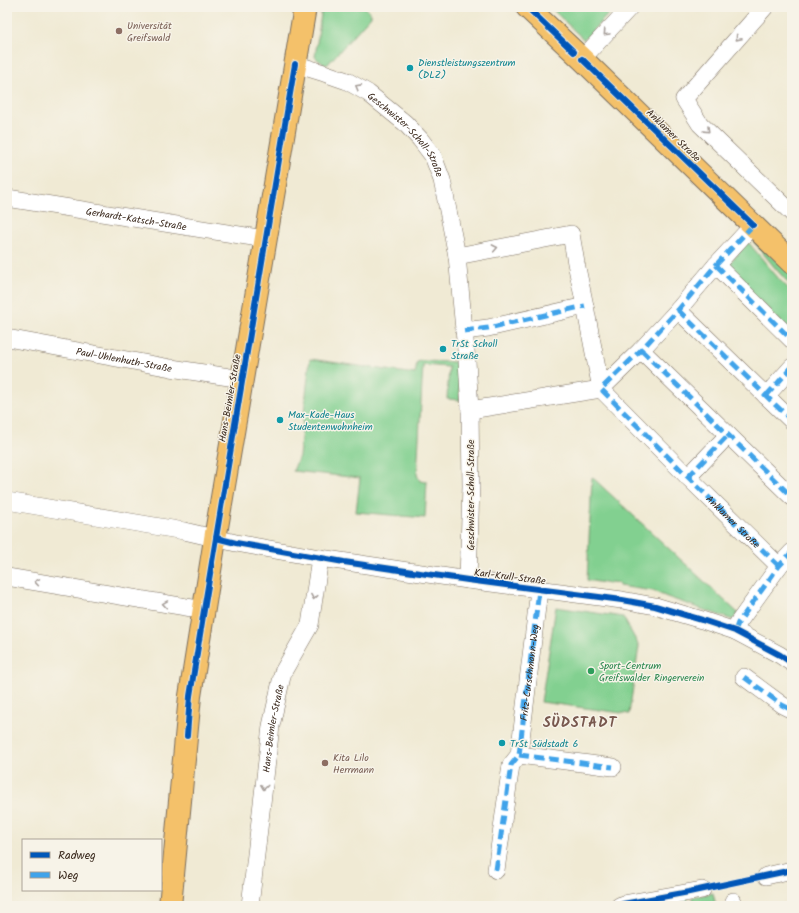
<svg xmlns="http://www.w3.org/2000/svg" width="799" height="913" font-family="Kalam,sans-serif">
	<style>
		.green { fill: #82d090; stroke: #5e7d57 }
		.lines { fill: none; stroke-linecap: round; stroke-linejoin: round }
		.minor-casing { stroke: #7a6d5e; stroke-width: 18 }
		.major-casing { stroke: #7a6d5e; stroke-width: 24 }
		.minor { stroke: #fff; stroke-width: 17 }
		.major { stroke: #f4c16a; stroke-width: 22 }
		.quiet { stroke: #3fa3ea; stroke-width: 5; stroke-dasharray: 10 5; stroke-linecap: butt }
		.cycleway-casing { stroke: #f7f3e8; stroke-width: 8 }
		.cycleway { stroke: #0057b8; stroke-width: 6 }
		.oneway { stroke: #a79f9a }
		.education-dot { fill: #8d6e63; stroke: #f7f3e8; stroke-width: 1.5 }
		.culture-dot { fill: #0f9aa8; stroke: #f7f3e8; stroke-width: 1.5 }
		.leisure-dot { fill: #2e9e5b; stroke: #f7f3e8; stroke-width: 1.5 }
		.labels { text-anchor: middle; stroke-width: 3; stroke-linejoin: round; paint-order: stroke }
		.education-label { font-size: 10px; fill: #785e54; stroke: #f7f3e8; text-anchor: start }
		.culture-label { font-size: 10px; fill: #0d838f; stroke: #f7f3e8; text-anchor: start }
		.street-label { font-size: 10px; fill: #3b2a1e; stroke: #f7f3e8 }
		.leisure-label { font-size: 10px; fill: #27864d; stroke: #f7f3e8; text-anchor: start }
		.district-label { font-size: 14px; font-weight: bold; letter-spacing: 1px; fill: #78584e; stroke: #f7f3e8 }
	</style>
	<rect width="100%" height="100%" fill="#f7f3e8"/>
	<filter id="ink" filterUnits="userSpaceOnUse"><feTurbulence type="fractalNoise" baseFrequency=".025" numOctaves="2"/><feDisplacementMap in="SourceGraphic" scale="8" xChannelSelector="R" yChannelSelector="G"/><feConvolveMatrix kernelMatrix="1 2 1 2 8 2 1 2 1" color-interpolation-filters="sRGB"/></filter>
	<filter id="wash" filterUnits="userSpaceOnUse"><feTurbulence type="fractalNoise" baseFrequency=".012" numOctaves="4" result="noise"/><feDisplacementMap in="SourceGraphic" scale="16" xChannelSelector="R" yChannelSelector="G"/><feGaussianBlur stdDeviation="0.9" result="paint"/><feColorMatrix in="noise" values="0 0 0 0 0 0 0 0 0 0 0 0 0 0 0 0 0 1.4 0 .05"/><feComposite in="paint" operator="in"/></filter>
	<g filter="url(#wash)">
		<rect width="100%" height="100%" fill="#f0ead4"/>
		<g class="green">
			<polygon points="322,7 365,7 371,14 371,16 328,64 325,65 316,58 315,57"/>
			<polygon points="550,7 610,7 613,9 584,40"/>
			<polygon points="753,241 792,273 792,287 775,268"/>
			<polygon points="748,242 779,279 792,292 792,334 725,268"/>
			<polygon points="310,359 415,374 417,362 420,361 456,362 459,365 460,400 447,399 449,367 423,365 417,475 420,481 427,482 425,518 356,512 360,478 293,471 299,456"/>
			<polygon points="592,477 738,613 733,620 667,597 653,591 619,586 619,583 610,582 609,584 587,580"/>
			<polygon points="556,607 623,617 639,646 629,714 541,702"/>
			<polygon points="713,893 716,906 694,906 692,897"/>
			<polygon points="687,897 689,906 646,906"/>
		</g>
	</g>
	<g filter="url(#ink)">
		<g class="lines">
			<g class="minor-casing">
				<g id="minor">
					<polyline points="765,7 684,99 700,124 792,213"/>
					<polyline points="582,59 630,7"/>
					<path id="s1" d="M295 64 324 73 347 81 368 93 405 123 420 139 433 156 442 180 457 256 467 361 470 410 471 486 468 580"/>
					<path id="s2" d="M7 198 265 239"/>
					<polyline points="457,256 571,234 576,263 585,306 601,389"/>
					<polyline points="716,265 792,340"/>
					<polyline points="678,310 792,421"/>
					<polyline points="464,331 488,328 585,306"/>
					<path id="s3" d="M7 338 171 368 242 379"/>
					<polyline points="641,350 792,497"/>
					<polyline points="601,389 688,477 779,566"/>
					<polyline points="601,389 641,350 678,310 716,265 753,225"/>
					<polyline points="766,396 792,367"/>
					<polyline points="470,410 601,389"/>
					<polyline points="688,477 728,435"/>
					<polyline points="7,501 184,531 236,543 320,558 468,580 622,600 655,606 702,620 735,631 780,655 792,663"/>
					<polyline points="7,577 204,610"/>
					<polyline points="735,631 738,623 779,566 792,552"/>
					<polyline points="744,677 782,705 792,710"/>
					<polyline points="519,755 613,767"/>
					<path id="s4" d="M496 870 511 765 519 755 539 590"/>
					<polyline points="766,876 792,870"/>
					<polyline points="733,901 734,906"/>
					<path id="s5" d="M250 906 271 726 283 672 310 625 320 558"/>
					<polyline points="619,906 623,904 702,890"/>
				</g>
			</g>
			<g class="major-casing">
				<g id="major">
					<polyline points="527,7 582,59 792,263"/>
					<polyline points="170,906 190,696 216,533 305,7"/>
				</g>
			</g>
			<use href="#minor" class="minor"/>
			<use href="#major" class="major"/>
			<g class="quiet">
				<path id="s6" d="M753 225 716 265 678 310 641 350 601 389 688 477 779 566"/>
				<polyline points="716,265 792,340"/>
				<polyline points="678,310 792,421"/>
				<polyline points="464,331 488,328 585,306"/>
				<polyline points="641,350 792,497"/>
				<polyline points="766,396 792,367"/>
				<polyline points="688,477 728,435"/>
				<polyline points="735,631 738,623 779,566 792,552"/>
				<polyline points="744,677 782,705 792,710"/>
				<polyline points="519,755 613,767"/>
				<polyline points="496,870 511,765 519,755 539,590"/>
				<polyline points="733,901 734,906"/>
			</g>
			<g class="cycleway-casing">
				<g id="cycleway">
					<polyline points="527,7 574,52"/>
					<polyline points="582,59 753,225"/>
					<polyline points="216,538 236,543 344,562 468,580 622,600 655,606 702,620 735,631 780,655 792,663"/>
					<polyline points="187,736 190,696 204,610 295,64"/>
					<polyline points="619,906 623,904 689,892 792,870"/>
				</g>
			</g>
			<use href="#cycleway" class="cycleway"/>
		</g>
		<defs><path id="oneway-chevron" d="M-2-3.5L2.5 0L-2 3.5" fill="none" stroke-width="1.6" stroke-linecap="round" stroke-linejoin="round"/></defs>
		<g class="oneway">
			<use href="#oneway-chevron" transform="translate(606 33) rotate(133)"/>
			<use href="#oneway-chevron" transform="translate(738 38) rotate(131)"/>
			<use href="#oneway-chevron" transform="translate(358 87) rotate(-151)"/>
			<use href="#oneway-chevron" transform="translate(707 130) rotate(44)"/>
			<use href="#oneway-chevron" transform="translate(495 248) rotate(-11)"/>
			<use href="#oneway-chevron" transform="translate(37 582) rotate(-171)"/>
			<use href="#oneway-chevron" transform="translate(314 597) rotate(99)"/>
			<use href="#oneway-chevron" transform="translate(165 604) rotate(-171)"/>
			<use href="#oneway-chevron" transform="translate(264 787) rotate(97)"/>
		</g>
	</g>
	<g class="education-dot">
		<circle cx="119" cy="31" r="4"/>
		<circle cx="325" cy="763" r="4"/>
	</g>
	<g class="culture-dot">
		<circle cx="410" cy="68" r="4"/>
		<circle cx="443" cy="349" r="4"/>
		<circle cx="280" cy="420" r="4"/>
		<circle cx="502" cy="743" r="4"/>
	</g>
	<circle class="leisure-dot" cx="591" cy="671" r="4"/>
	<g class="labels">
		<g class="education-label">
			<text x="127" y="29">Universität<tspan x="127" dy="12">Greifswald</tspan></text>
			<text x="333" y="761">Kita Lilo<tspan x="333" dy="12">Herrmann</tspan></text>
		</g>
		<g class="culture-label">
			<text x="418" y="66">Dienstleistungszentrum<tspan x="418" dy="12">(DLZ)</tspan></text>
			<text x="451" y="347">TrSt Scholl<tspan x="451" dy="12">Straße</tspan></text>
			<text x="288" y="418">Max-Kade-Haus<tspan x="288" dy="12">Studentenwohnheim</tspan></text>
			<text x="510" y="747">TrSt Südstadt 6</text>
		</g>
		<g class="street-label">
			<text transform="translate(674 135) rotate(44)" y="4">Anklamer Straße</text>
			<text dy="4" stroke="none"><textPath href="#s1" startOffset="136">Geschwister-Scholl-Straße</textPath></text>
			<text dy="4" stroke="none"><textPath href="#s2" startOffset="131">Gerhardt-Katsch-Straße</textPath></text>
			<text dy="4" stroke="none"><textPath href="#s3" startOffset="119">Paul-Uhlenhuth-Straße</textPath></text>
			<text transform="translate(229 398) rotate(-80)" y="4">Hans-Beimler-Straße</text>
			<text transform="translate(470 495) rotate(-90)" y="4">Geschwister-Scholl-Straße</text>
			<text dy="4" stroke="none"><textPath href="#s6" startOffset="411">Anklamer Straße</textPath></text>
			<text transform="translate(510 576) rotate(7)" y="4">Karl-Krull-Straße</text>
			<text dy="4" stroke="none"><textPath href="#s4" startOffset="202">Fritz-Curschmann-Weg</textPath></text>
			<text dy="4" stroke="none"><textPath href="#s5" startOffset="179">Hans-Beimler-Straße</textPath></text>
		</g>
		<g class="leisure-label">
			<text x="599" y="669">Sport-Centrum<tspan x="599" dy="12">Greifswalder Ringerverein</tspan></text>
		</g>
		<g class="district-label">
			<text x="580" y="727">SÜDSTADT</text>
		</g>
	</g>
	<rect width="799" height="913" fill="none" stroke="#f7f3e8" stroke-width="24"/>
	<rect x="22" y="839" width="140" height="52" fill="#f7f3e8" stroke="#aca397"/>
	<rect x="30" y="852" width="20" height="6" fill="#0057b8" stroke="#aca397"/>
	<text x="58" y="859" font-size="12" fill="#3b2a1e">Radweg</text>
	<rect x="30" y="872" width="20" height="6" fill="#3fa3ea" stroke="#aca397"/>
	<text x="58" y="879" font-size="12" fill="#3b2a1e">Weg</text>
</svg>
